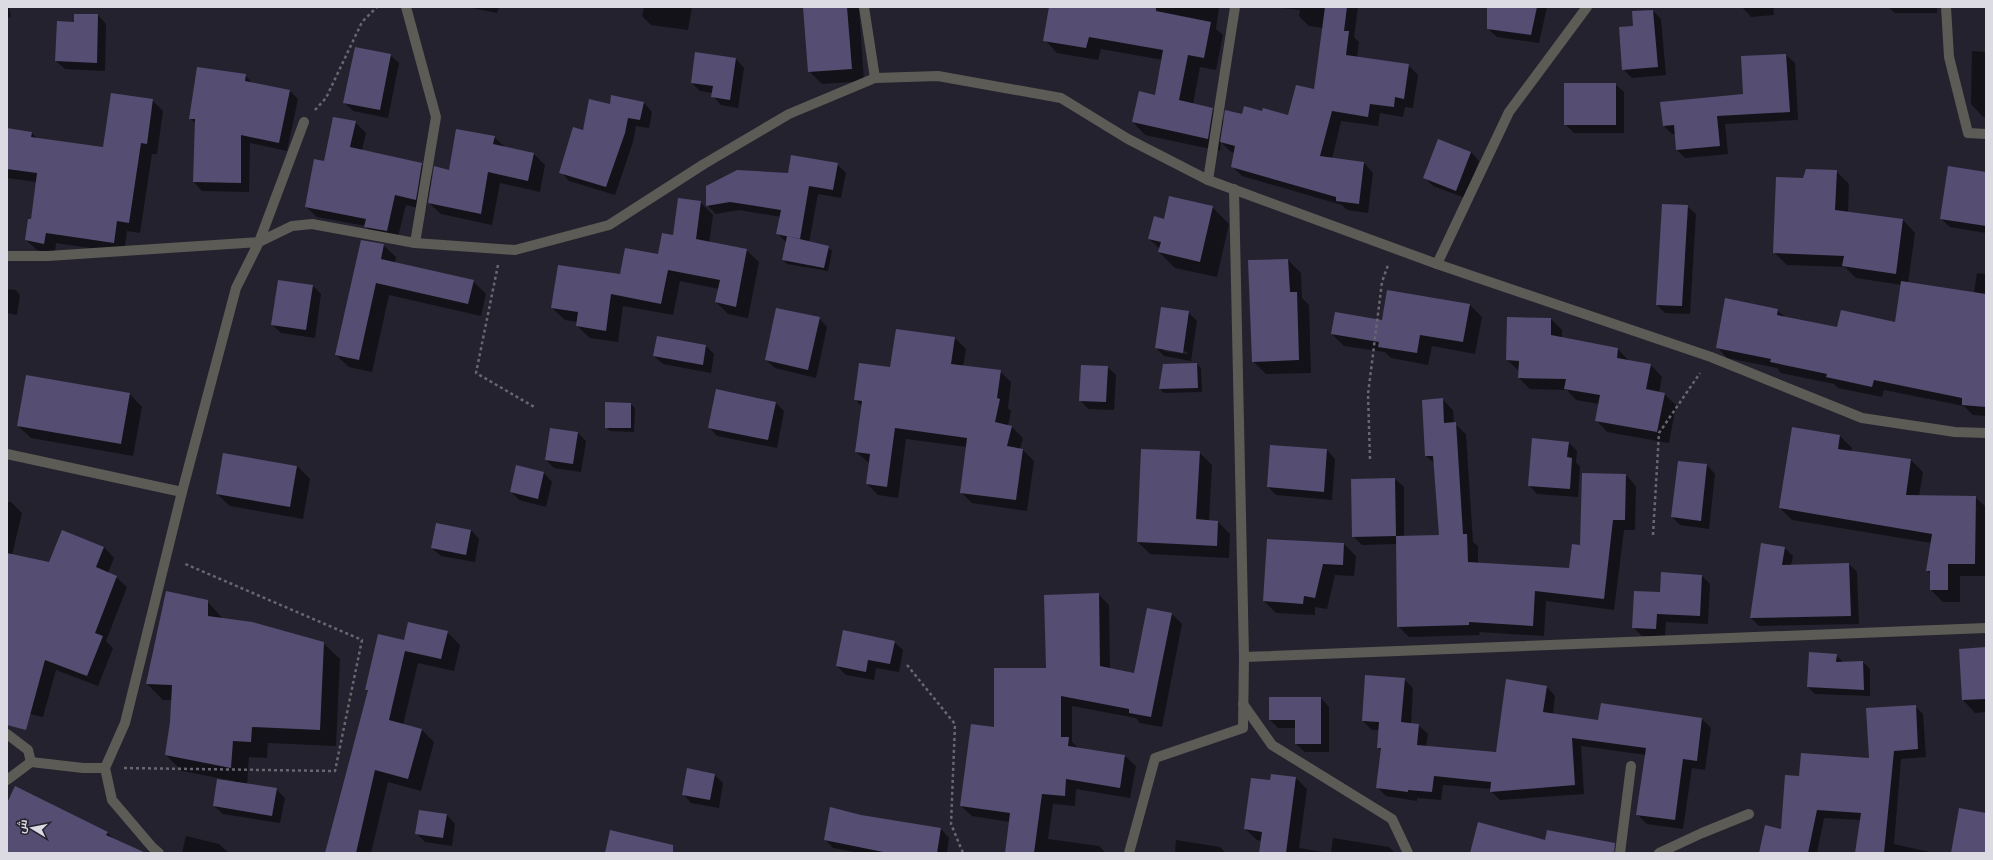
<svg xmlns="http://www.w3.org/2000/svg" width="1993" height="860" font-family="'PT Sans',Cairo,sans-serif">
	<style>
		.shadow { fill: #0007; fill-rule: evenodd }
		.building { fill: #554d72 }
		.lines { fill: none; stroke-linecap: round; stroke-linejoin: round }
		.path { stroke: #686771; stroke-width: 2.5; stroke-dasharray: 3 3; stroke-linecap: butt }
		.minor { stroke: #5d5b55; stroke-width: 10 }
		.tertiary { stroke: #5d5b55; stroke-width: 10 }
	</style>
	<rect width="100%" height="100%" fill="#24222e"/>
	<g class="shadow">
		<polygon points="7,7 9,7 11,17 7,18"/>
		<polygon points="467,7 499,7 497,13"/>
		<polygon points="644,7 692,7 688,30 651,25 642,16"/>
		<polygon points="804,7 856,7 859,9 864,81 822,84 809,71"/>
		<polygon points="1050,7 1219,7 1216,29 1223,35 1216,70 1200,67 1193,104 1212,108 1225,121 1243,115 1262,113 1289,116 1315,91 1323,28 1309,26 1299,16 1300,10 1272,7 1358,7 1354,37 1359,42 1357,58 1408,65 1418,75 1413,108 1405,107 1403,117 1380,113 1378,126 1341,121 1332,159 1364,163 1373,173 1368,213 1347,210 1342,205 1242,176 1232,166 1235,153 1231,152 1221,142 1220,151 1145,135 1133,122 1156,96 1163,60 1101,49 1098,60 1057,53 1045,40"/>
		<polygon points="1488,7 1547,7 1539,43 1497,37 1488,29"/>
		<polygon points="1742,7 1773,7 1774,15 1751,17"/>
		<polygon points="1888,7 1937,7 1937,13 1895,13"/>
		<polygon points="1653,11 1661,19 1666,75 1632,78 1623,69 1634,27"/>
		<polygon points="98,15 106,24 105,71 65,69 56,61 75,23"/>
		<polygon points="1972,51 1986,52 1986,117 1983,117 1971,104"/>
		<polygon points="696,53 736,59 744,68 738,108 721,105 713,96 713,93 700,91 692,83"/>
		<polygon points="390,55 399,63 388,118 353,111 344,102"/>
		<polygon points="1786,55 1795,63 1798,120 1725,124 1728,154 1685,158 1677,150 1675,134 1672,134 1663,125 1744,95 1742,57"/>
		<polygon points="245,75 253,84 290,91 298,99 287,151 250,143 249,192 202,191 194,182 196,124 190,118"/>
		<polygon points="1615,84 1624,92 1624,133 1574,133 1565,124"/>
		<polygon points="152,100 163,111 157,154 152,154 140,233 127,231 124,253 56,243 55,254 37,250 26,240 32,221 37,182 7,178 7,129 31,132 38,139 104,148"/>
		<polygon points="644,103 652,112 649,128 636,126 633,142 615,195 569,181 561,172 583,132 611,105"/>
		<polygon points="355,122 366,133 362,150 421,164 432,175 426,210 406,205 397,241 376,237 365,226 317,217 306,207 324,162"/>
		<polygon points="494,137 505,147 534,154 545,165 540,192 500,183 492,225 441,214 429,203 450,171"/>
		<polygon points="1471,152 1479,161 1465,198 1433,186 1425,178"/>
		<polygon points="837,164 846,173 841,198 818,194 809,243 828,247 832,251 828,271 787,264 783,260 786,242 778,234 781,217 739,210 716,214 707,205 789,174"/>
		<polygon points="1836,171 1849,184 1848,212 1903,220 1915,233 1908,283 1974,293 1977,273 1986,274 1986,416 1973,415 1964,406 1884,390 1882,397 1838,388 1834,384 1781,373 1777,368 1727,358 1717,347 1777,310 1785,317 1838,329 1896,323 1902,285 1856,278 1845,267 1787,265 1774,252 1804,179"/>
		<polygon points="1986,173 1986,233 1950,227 1941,219"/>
		<polygon points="700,202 713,215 709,243 746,250 759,262 748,318 728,314 716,302 719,289 680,281 673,315 623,306 618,342 590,338 577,326 578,322 565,320 552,308 658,255"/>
		<polygon points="1687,206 1696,214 1690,314 1665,313 1657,305"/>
		<polygon points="1212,207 1229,224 1217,277 1175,268 1159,252 1160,249 1149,239 1165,220"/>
		<polygon points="383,245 396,257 395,263 473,281 486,294 481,316 389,295 372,372 349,367 336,355"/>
		<polygon points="1288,260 1301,273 1302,298 1309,305 1311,373 1266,374 1253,361"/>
		<polygon points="313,286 321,294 315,338 281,333 272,324"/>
		<polygon points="7,289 16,290 20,295 17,315 7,313"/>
		<polygon points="1470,305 1482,317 1475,354 1432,346 1428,365 1391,358 1385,352 1344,346 1332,334 1383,321"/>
		<path d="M1188 312 1197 321 1191 361 1164 356 1156 348ZM1164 349 1188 352 1187 354 1164 351Z"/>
		<polygon points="819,318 827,327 816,378 775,368 766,360"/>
		<polygon points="1508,318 1551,319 1562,330 1562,338 1618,349 1629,361 1651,365 1662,377 1659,393 1664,394 1676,405 1669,443 1607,432 1596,420 1599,404 1576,400 1567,390 1530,389 1519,378 1519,371 1507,360"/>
		<polygon points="955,338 966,349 963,367 1000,371 1011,382 1008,408 1011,411 1008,426 1012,427 1023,438 1020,449 1023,450 1034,461 1027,511 972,503 961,492 967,447 906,439 898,498 878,495 867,484 869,463 856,452 862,407 855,399 891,368"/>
		<polygon points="706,346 714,354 711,373 663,364 654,356"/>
		<polygon points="1163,364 1197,364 1201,368 1202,392 1164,393 1160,389"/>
		<polygon points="1107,367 1116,375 1114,410 1088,409 1080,400"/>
		<polygon points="717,391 776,403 784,411 777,448 717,436 709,427"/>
		<polygon points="130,394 142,407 133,456 31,438 18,426"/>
		<polygon points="1442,399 1453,410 1454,423 1466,434 1473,542 1478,546 1478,564 1570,569 1581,546 1626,475 1636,486 1635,530 1624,530 1614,610 1546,601 1544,636 1479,632 1480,635 1409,637 1398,626 1397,544 1362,545 1353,536 1352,480 1395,479 1404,487 1404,537 1440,536 1435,464 1426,456"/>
		<polygon points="631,404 635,408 634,432 610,431 606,427"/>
		<polygon points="1793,428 1840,436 1852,448 1851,452 1911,460 1923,472 1919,496 1975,497 1986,507 1986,576 1960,576 1960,602 1943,602 1931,590 1931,574 1927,571 1931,543 1792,520 1780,508"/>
		<polygon points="578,433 586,441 581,472 554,468 546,460"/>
		<polygon points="1568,442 1577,451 1576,462 1580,467 1578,497 1537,494 1529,485"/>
		<polygon points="1271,446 1327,450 1335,459 1332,500 1276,495 1268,487"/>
		<polygon points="1199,452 1212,465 1209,521 1218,522 1230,534 1229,558 1150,554 1138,542"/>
		<polygon points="224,454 297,466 310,479 303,519 230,506 217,494"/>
		<polygon points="1679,462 1707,465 1715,474 1709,529 1680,525 1672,517"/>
		<polygon points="517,467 544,473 552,482 546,507 519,500 511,492"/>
		<polygon points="7,502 11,502 22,513 12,555 50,563 104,547 114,558 108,573 116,577 127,587 106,641 113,648 98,686 56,670 43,717 7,709"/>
		<polygon points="471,530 479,539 475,562 441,556 432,548"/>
		<polygon points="1344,544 1356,556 1354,576 1335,575 1327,609 1315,607 1315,615 1276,613 1264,601"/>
		<polygon points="1784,547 1793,556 1791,565 1849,564 1857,572 1859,624 1759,626 1751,618"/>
		<polygon points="1662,574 1702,576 1710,584 1708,624 1666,622 1665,637 1642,636 1633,627 1661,593"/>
		<polygon points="1098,594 1109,605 1110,670 1135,674 1172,614 1182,624 1162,727 1140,723 1136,718 1072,706 1072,742 1079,749 1125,756 1136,766 1130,798 1076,789 1075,806 1053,804 1048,839 1099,846 1106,853 1006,853 1010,822 972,816 961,806 995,729 1047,669"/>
		<polygon points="207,601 223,619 323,643 340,659 336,746 268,743 267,758 249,757 247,785 276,789 285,798 280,823 223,814 214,806 234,781 182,771 166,755 171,722 172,700 163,700 147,684"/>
		<polygon points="447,632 460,645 454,671 418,663 403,725 421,729 434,742 421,791 388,782 371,853 326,853 369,692 366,689 405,642"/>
		<polygon points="894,642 903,650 899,672 876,668 874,680 846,675 837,666"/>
		<polygon points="1986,648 1986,712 1975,713 1963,700 1960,649"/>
		<polygon points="1836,655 1843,662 1863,662 1870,669 1870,696 1815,694 1808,687"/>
		<polygon points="1404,679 1413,688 1411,724 1418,725 1428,734 1426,747 1497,753 1546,686 1555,696 1553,714 1599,721 1702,719 1711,728 1705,770 1692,768 1683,829 1647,824 1638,815 1646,755 1581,746 1584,794 1500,800 1491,791 1491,789 1443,785 1441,800 1417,798 1417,801 1386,796 1377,787 1382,751 1378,747 1380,730 1372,730 1363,721"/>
		<polygon points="1321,698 1329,707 1329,752 1305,752 1296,744 1296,728 1278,728 1270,720"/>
		<polygon points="1915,706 1923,714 1926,757 1901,759 1894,844 1934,853 1856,853 1861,820 1824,818 1817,853 1761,853 1782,830 1800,777 1870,759"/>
		<polygon points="715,775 723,783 719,808 691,803 683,794"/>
		<polygon points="1296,778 1307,789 1299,848 1329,853 1260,853 1262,841 1257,840 1245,829 1271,781"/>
		<polygon points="7,805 107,832 115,841 140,853 10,853 7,849"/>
		<polygon points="447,815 455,824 452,846 425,842 417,834"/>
		<polygon points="861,816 941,829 949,838 947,853 859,853 833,848 825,839"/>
		<polygon points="186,836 219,844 229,853 182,853"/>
		<polygon points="1333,838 1389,847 1395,853 1331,853"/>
		<polygon points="1176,840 1220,847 1226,853 1175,853"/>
	</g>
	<g class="building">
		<polygon points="803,7 847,7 852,69 808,72"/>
		<polygon points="1049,7 1156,7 1156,11 1211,22 1204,58 1188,55 1179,100 1213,108 1208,139 1132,122 1139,91 1155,95 1163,50 1089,37 1086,48 1043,41"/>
		<polygon points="1325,7 1347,7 1344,31 1349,31 1346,55 1409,64 1404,99 1395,97 1394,107 1370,104 1368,117 1332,111 1320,156 1364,162 1359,204 1336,201 1336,197 1231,167 1235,146 1220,142 1225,110 1242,114 1244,106 1262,111 1263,108 1288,115 1296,85 1314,89"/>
		<polygon points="1487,7 1537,7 1531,35 1487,29"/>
		<polygon points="1653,10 1658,67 1622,70 1619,27 1633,26 1632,11"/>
		<polygon points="74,14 98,14 97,63 55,61 57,21 74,22"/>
		<polygon points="355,47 391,54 380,110 343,103"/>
		<polygon points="695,52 736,58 730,100 711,97 713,86 691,83"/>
		<polygon points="1786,54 1790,112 1717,116 1720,146 1676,150 1674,125 1663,126 1660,102 1743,94 1741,56"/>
		<polygon points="197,67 246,74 245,81 290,90 279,143 241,135 241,183 193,182 195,119 189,119"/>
		<rect x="1564" y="83" width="52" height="42"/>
		<polygon points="111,93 153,99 147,144 141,143 129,223 117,221 114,243 46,233 44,244 25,240 28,219 31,219 37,173 7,169 7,128 32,132 31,137 103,147"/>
		<polygon points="611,95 644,102 640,120 628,118 625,133 606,187 559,173 573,127 583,130 589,99 610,104"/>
		<polygon points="333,117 356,121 350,147 422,163 416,200 395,195 387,231 364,227 366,219 305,207 314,159 324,161"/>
		<polygon points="456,129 495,136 493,144 534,153 528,181 488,172 481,214 428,203 434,166 449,170"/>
		<polygon points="1438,139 1471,152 1456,191 1423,178"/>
		<polygon points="791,155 838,163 833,190 809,186 800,239 776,234 781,210 730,202 706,206 706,186 737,170 788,173"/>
		<polygon points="1948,166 1986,172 1986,226 1940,219"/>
		<polygon points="1806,169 1837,170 1835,210 1903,219 1896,274 1842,266 1844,256 1773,253 1776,177 1803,178"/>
		<polygon points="1169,196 1213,206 1200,262 1158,252 1161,242 1148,239 1154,216 1164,219"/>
		<polygon points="678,198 701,201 696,239 747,249 736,307 715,302 720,280 668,270 661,304 611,294 606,331 576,326 578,312 551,308 558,265 620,274 625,248 658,254 662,233 673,235"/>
		<polygon points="1662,204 1688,205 1682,306 1656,305"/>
		<polygon points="787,236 829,246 824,268 782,260"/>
		<polygon points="361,240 384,244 381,259 474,280 468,304 376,283 359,360 335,355"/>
		<polygon points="1288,259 1290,292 1297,292 1299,360 1252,362 1248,260"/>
		<polygon points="278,280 313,285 306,330 271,325"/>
		<polygon points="1901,281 1986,294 1986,407 1962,405 1962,398 1874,380 1872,387 1826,377 1827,374 1770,362 1771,359 1716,348 1725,298 1778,309 1777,315 1837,327 1841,310 1895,322"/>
		<polygon points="1387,290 1470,304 1463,342 1420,335 1417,353 1378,347 1379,342 1331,334 1335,312 1382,320"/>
		<polygon points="1161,307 1189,311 1183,353 1155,348"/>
		<polygon points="776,308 820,317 808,370 765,360"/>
		<polygon points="1507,317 1551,318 1551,335 1618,348 1617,358 1651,364 1646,389 1665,393 1657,432 1595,421 1600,395 1564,389 1566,379 1518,378 1519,361 1506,360"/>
		<polygon points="896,329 955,337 951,364 1001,370 997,398 1000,399 995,422 1012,426 1007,446 1023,449 1016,500 960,493 967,438 895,428 887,487 866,484 870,454 855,452 862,401 854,400 859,363 890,367"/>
		<polygon points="657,336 706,345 703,365 653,356"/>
		<polygon points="1197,363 1198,388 1159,389 1163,364"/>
		<polygon points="1081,365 1108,366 1106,402 1079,401"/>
		<polygon points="26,375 130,393 121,444 17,426"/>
		<polygon points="716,389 776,402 768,440 708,428"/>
		<polygon points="1443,398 1444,423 1456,422 1463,534 1467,534 1468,562 1569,568 1572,544 1580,545 1582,473 1626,474 1625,520 1613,520 1604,599 1535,591 1533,626 1469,622 1469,625 1397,627 1396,536 1439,535 1433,456 1425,456 1422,400"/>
		<polygon points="605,402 631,403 631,428 605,428"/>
		<polygon points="1792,427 1840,435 1838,449 1911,459 1906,495 1976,496 1975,564 1948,564 1948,590 1930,590 1930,571 1926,571 1932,534 1779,508"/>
		<polygon points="550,428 578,432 573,464 545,460"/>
		<polygon points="1532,438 1569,442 1567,457 1572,458 1570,489 1528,486"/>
		<polygon points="1270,445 1327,449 1324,492 1267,487"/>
		<polygon points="1141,449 1200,451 1196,519 1218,521 1217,546 1137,542"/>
		<polygon points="223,453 297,466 290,507 216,494"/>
		<polygon points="1678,461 1707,464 1701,521 1671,517"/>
		<polygon points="516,465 544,472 538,499 510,492"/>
		<polygon points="1395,478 1396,536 1352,537 1351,479"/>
		<polygon points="436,523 471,530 466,555 431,548"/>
		<polygon points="62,530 104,547 96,567 117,576 95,633 103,636 87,676 45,660 26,730 7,725 7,553 49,562"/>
		<polygon points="1267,539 1344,543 1343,565 1323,564 1315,598 1304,596 1303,604 1263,601"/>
		<polygon points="1761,543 1785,547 1782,565 1849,563 1851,616 1750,618"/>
		<polygon points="1661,572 1702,575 1700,616 1657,614 1656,629 1632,628 1634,591 1660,592"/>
		<polygon points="166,591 208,600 208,616 252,622 324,642 320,730 252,727 251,742 233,741 231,768 165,755 170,722 172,685 146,684"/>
		<polygon points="1099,593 1100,666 1134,673 1147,608 1172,613 1151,717 1129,713 1129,709 1061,696 1061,737 1069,737 1068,746 1125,755 1120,788 1066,779 1065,796 1042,794 1034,853 1005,853 1010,813 960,806 971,724 994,727 994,668 1046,668 1044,595"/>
		<polygon points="408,622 448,631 441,659 405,651 389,720 422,729 408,779 375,770 356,853 325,853 368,690 365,690 378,634 404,640"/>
		<polygon points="843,630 895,641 890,664 868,660 866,672 836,666"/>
		<polygon points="1986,647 1986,699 1962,700 1959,649"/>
		<polygon points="1809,652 1837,654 1836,662 1863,661 1864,690 1807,687"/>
		<polygon points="1365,675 1405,678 1401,722 1419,724 1417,745 1496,752 1506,679 1547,686 1543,712 1598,720 1601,703 1702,718 1697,761 1683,759 1675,820 1636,815 1646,748 1572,738 1575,785 1490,792 1491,782 1434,776 1432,792 1408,790 1408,792 1376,788 1381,748 1377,748 1379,722 1362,721"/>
		<polygon points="1269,697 1321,697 1321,744 1295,744 1295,720 1269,720"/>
		<polygon points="1916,705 1918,749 1894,751 1884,853 1855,853 1861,813 1817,810 1808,853 1759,853 1765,825 1781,829 1785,775 1799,776 1801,753 1869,758 1866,708"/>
		<polygon points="687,768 715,774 710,800 682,795"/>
		<polygon points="1271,774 1296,777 1286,853 1259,853 1262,832 1244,829 1251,778 1270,780"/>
		<polygon points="217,779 277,788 272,816 213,806"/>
		<polygon points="15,786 108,832 106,835 146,853 7,853 7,803"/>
		<polygon points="830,807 861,815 941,828 937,853 888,853 824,840"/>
		<polygon points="1959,808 1986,813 1986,853 1951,853"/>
		<polygon points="419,810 447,814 443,838 415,834"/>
		<polygon points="1478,822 1545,840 1547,830 1615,843 1614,853 1470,853"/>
		<polygon points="610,830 673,845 673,853 605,853"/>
	</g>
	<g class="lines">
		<g class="path">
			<polyline points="315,110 326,98 362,22 377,7"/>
			<polyline points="498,265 476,373 536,408"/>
			<polyline points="1370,459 1368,394 1382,282 1388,265"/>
			<polyline points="1653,535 1659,433 1700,373"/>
			<polyline points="907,665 955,724 951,824 963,853"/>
			<polyline points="124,768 335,771 362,640 183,563"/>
		</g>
		<g class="minor">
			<polyline points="406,7 436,117 415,243"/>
			<polyline points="864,7 875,78"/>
			<polyline points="1946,7 1949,57 1968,133 1986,134"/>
			<polyline points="1208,180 1235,7"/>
			<polyline points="7,256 48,256 259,242 304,122"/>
			<polyline points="1437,264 1509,112 1587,7"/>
			<polyline points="1244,657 1986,628"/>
			<polyline points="1243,704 1272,745 1392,819 1408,853"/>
			<polyline points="7,734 28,750 31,762"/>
			<polyline points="7,780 31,762 83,768 105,768"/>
			<polyline points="1129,853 1155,758 1243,728 1244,657 1234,189"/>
			<polyline points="1620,853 1631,766"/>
			<polyline points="1659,853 1702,833 1749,814"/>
		</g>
		<g class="tertiary">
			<polyline points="7,454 182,492"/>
			<polyline points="159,853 152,847 112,800 105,768 125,723 182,492 236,288 259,242 292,226 312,224 415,243 515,250 609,225 704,164 789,114 875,78 938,76 1061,98 1128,139 1208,180 1437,264 1711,357 1862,418 1955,432 1986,433"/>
		</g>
	</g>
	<rect width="1993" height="860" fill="none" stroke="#dcdbe3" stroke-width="16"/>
	<g transform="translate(32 828) rotate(280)" stroke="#24222e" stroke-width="3" paint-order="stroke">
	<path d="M0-3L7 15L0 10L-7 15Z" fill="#dcdbe3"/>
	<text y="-6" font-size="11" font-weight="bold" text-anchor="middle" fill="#dcdbe3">ش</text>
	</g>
</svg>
